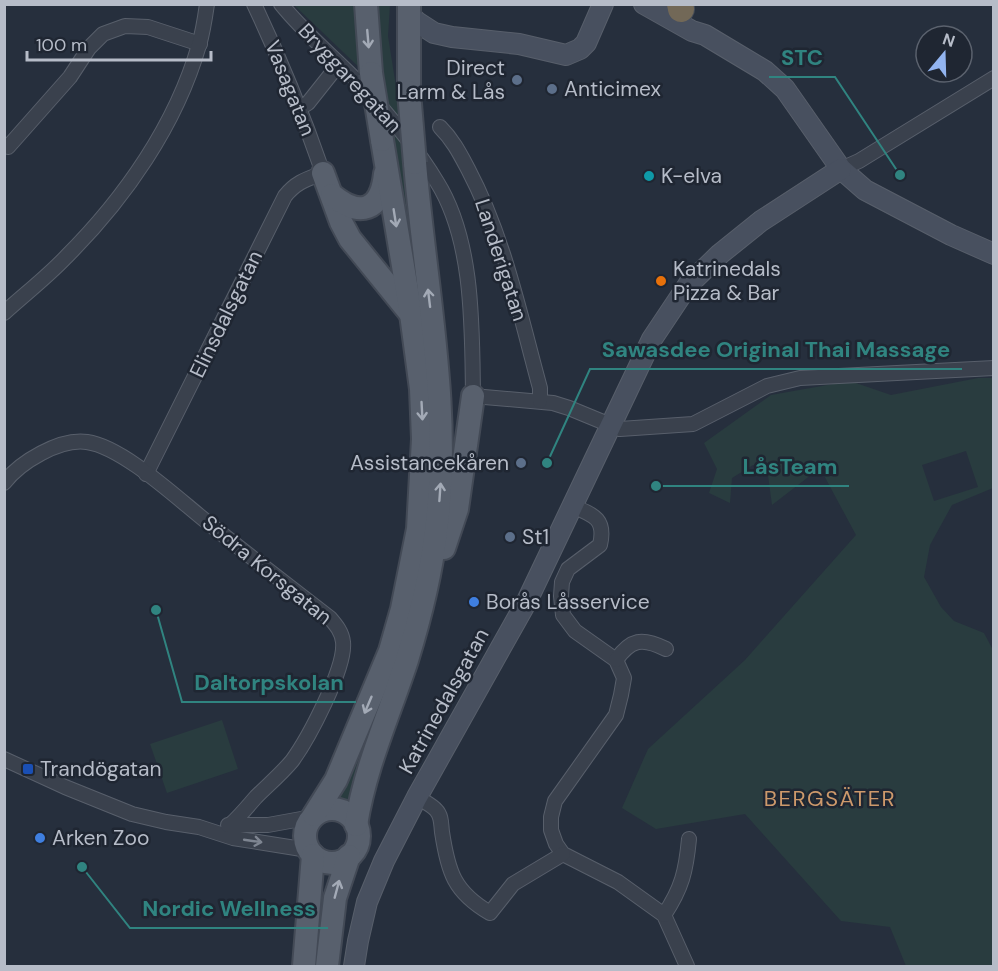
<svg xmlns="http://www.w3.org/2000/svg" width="998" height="971" font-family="'DM Sans',sans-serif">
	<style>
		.green { fill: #293c3f; fill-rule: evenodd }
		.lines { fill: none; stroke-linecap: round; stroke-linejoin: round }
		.street-casing { stroke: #585f6b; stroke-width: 16 }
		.secondary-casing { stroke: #585f6b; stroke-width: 22 }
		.primary-casing { stroke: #434a56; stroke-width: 26 }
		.highway-casing { stroke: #454c58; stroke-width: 28 }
		.street { stroke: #3a414d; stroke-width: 14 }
		.secondary { stroke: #48505f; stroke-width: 20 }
		.primary { stroke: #58606d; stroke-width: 22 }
		.highway { stroke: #726857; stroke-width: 26 }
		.primary-bridge-casing { stroke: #434a56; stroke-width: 26; stroke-linecap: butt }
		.primary-bridge { stroke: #58606d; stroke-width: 22 }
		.oneway { stroke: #a3aab6 }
		.oneway2 { stroke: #7e8591 }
		.service-dot { fill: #5c6f8a; stroke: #1f2632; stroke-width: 2 }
		.culture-dot { fill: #0f9aa8; stroke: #1f2632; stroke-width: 2 }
		.food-dot { fill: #e8710a; stroke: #1f2632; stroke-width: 2 }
		.shop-dot { fill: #3f7fe0; stroke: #1f2632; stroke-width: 2 }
		.transit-dot { fill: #1a4fb4; stroke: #1f2632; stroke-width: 2 }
		.labels { text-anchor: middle; stroke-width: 5; stroke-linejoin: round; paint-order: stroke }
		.poi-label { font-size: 21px; fill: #b6bcc8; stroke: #1f2632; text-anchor: start }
		.street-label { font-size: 21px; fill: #b6bcc8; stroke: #1f2632 }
		.neighbourhood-label { font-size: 22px; letter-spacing: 1.5px; fill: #cd996b; stroke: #1f2632 }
		.leader { fill: none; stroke: #308480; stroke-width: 2 }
		.callout-dot { fill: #308480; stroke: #1f2632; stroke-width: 2 }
		.callout-label { font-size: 22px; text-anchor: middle; font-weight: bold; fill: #308480; stroke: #1f2632; stroke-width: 5; stroke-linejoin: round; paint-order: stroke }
	</style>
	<rect width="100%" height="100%" fill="#262f3d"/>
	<g class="green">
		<polygon points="294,5 358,5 365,73"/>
		<polygon points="377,5 390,5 388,36 418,226 433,518 350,807 331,803 426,534"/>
		<path d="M978 378H993V488L952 505 930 545 924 577 941 607 954 621 984 633 993 650V966H906L890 927 841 921 745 814 656 829 622 808 648 749 745 660 856 535 820 468 772 505 767 468 753 465 732 478 730 503 709 493 717 469 704 443 771 395 850 381 891 395ZM966 451 978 487 934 501 922 465Z"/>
		<polygon points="222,720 238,769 167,793 150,744"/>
	</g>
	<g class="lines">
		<g class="street-casing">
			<g id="street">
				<path d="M281 4C305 34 335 58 361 85 389 115 416 147 437 182 474 241 472 329 473 396L553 403 569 408 620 429 693 424 767 386 800 378 994 368"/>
				<polyline points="300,108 308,103 339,64"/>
				<path d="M440 127C453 140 460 154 468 169 504 237 520 315 540 388V401"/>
				<polyline points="8,147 70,77 89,48 103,34 125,26 148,27 200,44"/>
				<polyline points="841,169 859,161 994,78"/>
				<path d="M4 313C25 294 47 277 66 257 125 198 176 125 199 45 203 32 205 18 207 4"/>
				<path d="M146 474 285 196C296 182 307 179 323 173 303 115 280 59 254 4"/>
				<path d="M4 483C20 462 60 438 87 442 123 447 178 499 207 522 248 555 289 586 330 618 336 625 342 632 343 642 346 668 308 739 292 761 281 774 268 785 256 797 248 806 240 816 231 824"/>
				<path d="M572 506C594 515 606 519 600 545L568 569 562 582 561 596 563 615 575 631 616 660 624 678 621 695 616 715 555 801 551 817V830L556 844 563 854 618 882 664 915 687 966"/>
				<path d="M616 660C631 639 642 637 666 649"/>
				<polyline points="4,759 65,787 132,814 166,822 199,827 233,838 308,850"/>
				<path d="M417 797C423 801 432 805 436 810 442 816 441 825 442 832 448 872 454 892 490 913L513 884 563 854"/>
				<polyline points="228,825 268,825 312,817"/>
				<path d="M664 915C682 888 686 871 689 839"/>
			</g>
		</g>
		<g class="secondary-casing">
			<g id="secondary">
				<polyline points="644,4 692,31 705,35 765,71 785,89 841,169 865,190 951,235 994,254"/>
				<polyline points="408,13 417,22 434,33 452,37 519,44 566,55 580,49 586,43 603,4"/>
				<polyline points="354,966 358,941 367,902 384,861 417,797 527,601 652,339 688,285 720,254 761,221 841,169"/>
			</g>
		</g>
		<g class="primary-casing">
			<g id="primary">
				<polyline points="366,4 371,73"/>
				<polyline points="409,4 409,92"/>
				<polyline points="323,173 341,222 350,239 410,313"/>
				<path d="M332 195C360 218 381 211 385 174"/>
				<polyline points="444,548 457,509 473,396"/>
				<circle cx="332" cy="836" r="27"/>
				<polyline points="314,815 336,780 390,651 402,609 418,529 423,439 421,389 411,314 382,140"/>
				<path d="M356 825C365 767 389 715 407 660 420 618 431 574 436 531 452 409 425 285 415 163"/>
				<polyline points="304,966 313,855"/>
				<polyline points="327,966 335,898 349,856"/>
			</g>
		</g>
		<g class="highway-casing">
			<polyline id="highway" points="680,4 681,9"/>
		</g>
		<use href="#street" class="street"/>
		<use href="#secondary" class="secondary"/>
		<use href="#primary" class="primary"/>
		<use href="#highway" class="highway"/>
		<g class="primary-bridge-casing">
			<g id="primary-bridge">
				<polyline points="371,73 382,140"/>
				<polyline points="409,92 415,163"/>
			</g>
		</g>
		<use href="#primary-bridge" class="primary-bridge"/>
	</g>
	<defs><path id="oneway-shaft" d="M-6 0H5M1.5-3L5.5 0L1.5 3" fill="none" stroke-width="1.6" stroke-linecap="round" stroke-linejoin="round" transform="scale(1.5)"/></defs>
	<g class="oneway">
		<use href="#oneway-shaft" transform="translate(368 39) rotate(85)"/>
		<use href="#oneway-shaft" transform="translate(395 218) rotate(81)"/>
		<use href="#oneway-shaft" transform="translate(429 298) rotate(-97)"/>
		<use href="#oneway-shaft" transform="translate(422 411) rotate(87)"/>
		<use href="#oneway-shaft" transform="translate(440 492) rotate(-86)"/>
		<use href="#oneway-shaft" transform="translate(368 705) rotate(113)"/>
		<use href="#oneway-shaft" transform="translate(337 889) rotate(-75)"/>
	</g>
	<use class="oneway2" href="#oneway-shaft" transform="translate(253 841) rotate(8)"/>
	<g class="service-dot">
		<circle cx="517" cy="80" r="6"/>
		<circle cx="552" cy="89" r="6"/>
		<circle cx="521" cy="463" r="6"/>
		<circle cx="510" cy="537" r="6"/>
	</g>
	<circle class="culture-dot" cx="649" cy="176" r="6"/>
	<circle class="food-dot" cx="661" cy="281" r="6"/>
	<g class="shop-dot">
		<circle cx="474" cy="602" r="6"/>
		<circle cx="40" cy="838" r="6"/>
	</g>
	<rect class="transit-dot" x="22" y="763" width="12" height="12" rx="3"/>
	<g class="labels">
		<g class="poi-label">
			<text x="505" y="75" text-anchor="end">Direct<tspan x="505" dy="24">Larm &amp; Lås</tspan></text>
			<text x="564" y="96">Anticimex</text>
			<text x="661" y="183">K-elva</text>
			<text x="673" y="276">Katrinedals<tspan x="673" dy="24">Pizza &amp; Bar</tspan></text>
			<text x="509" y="470" text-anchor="end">Assistancekåren</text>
			<text x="522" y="544">St1</text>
			<text x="486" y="609">Borås Låsservice</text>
			<text x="40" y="776">Trandögatan</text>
			<text x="52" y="845">Arken Zoo</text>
		</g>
		<g class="street-label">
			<text transform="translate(350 78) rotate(47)" y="7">Bryggaregatan</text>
			<text transform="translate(290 88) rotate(68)" y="7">Vasagatan</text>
			<text transform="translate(501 260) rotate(72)" y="7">Landerigatan</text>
			<text transform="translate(226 314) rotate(-64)" y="7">Elinsdalsgatan</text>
			<text transform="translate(267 570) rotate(39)" y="7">Södra Korsgatan</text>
			<text transform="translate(444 701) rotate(-61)" y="7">Katrinedalsgatan</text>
		</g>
		<g class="neighbourhood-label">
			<text x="830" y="806">BERGSÄTER</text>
		</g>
	</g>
	<path class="leader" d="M900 175L835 77H769M547 463L590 369H962M656 486L731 486H849M156 610L182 702H356M82 867L130 928H328"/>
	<g class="callout-dot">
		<circle cx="900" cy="175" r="6"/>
		<circle cx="547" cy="463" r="6"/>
		<circle cx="656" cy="486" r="6"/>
		<circle cx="156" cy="610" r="6"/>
		<circle cx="82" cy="867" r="6"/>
	</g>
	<g class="callout-label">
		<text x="802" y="65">STC</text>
		<text x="776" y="357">Sawasdee Original Thai Massage</text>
		<text x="790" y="474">LåsTeam</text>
		<text x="269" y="690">Daltorpskolan</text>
		<text x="229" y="916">Nordic Wellness</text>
	</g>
	<rect width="998" height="971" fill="none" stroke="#b6bcc8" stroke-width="12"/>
	<g transform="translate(944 54) rotate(19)"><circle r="28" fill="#1f2632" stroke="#5b626e" stroke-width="1.5"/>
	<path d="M0-4.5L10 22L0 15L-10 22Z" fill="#92b4f0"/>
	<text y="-9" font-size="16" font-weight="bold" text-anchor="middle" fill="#b6bcc8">N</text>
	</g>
	<path d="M27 51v9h184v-9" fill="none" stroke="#b6bcc8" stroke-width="3"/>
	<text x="36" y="51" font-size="18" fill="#b6bcc8" stroke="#1f2632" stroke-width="4.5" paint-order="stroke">100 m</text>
</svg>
